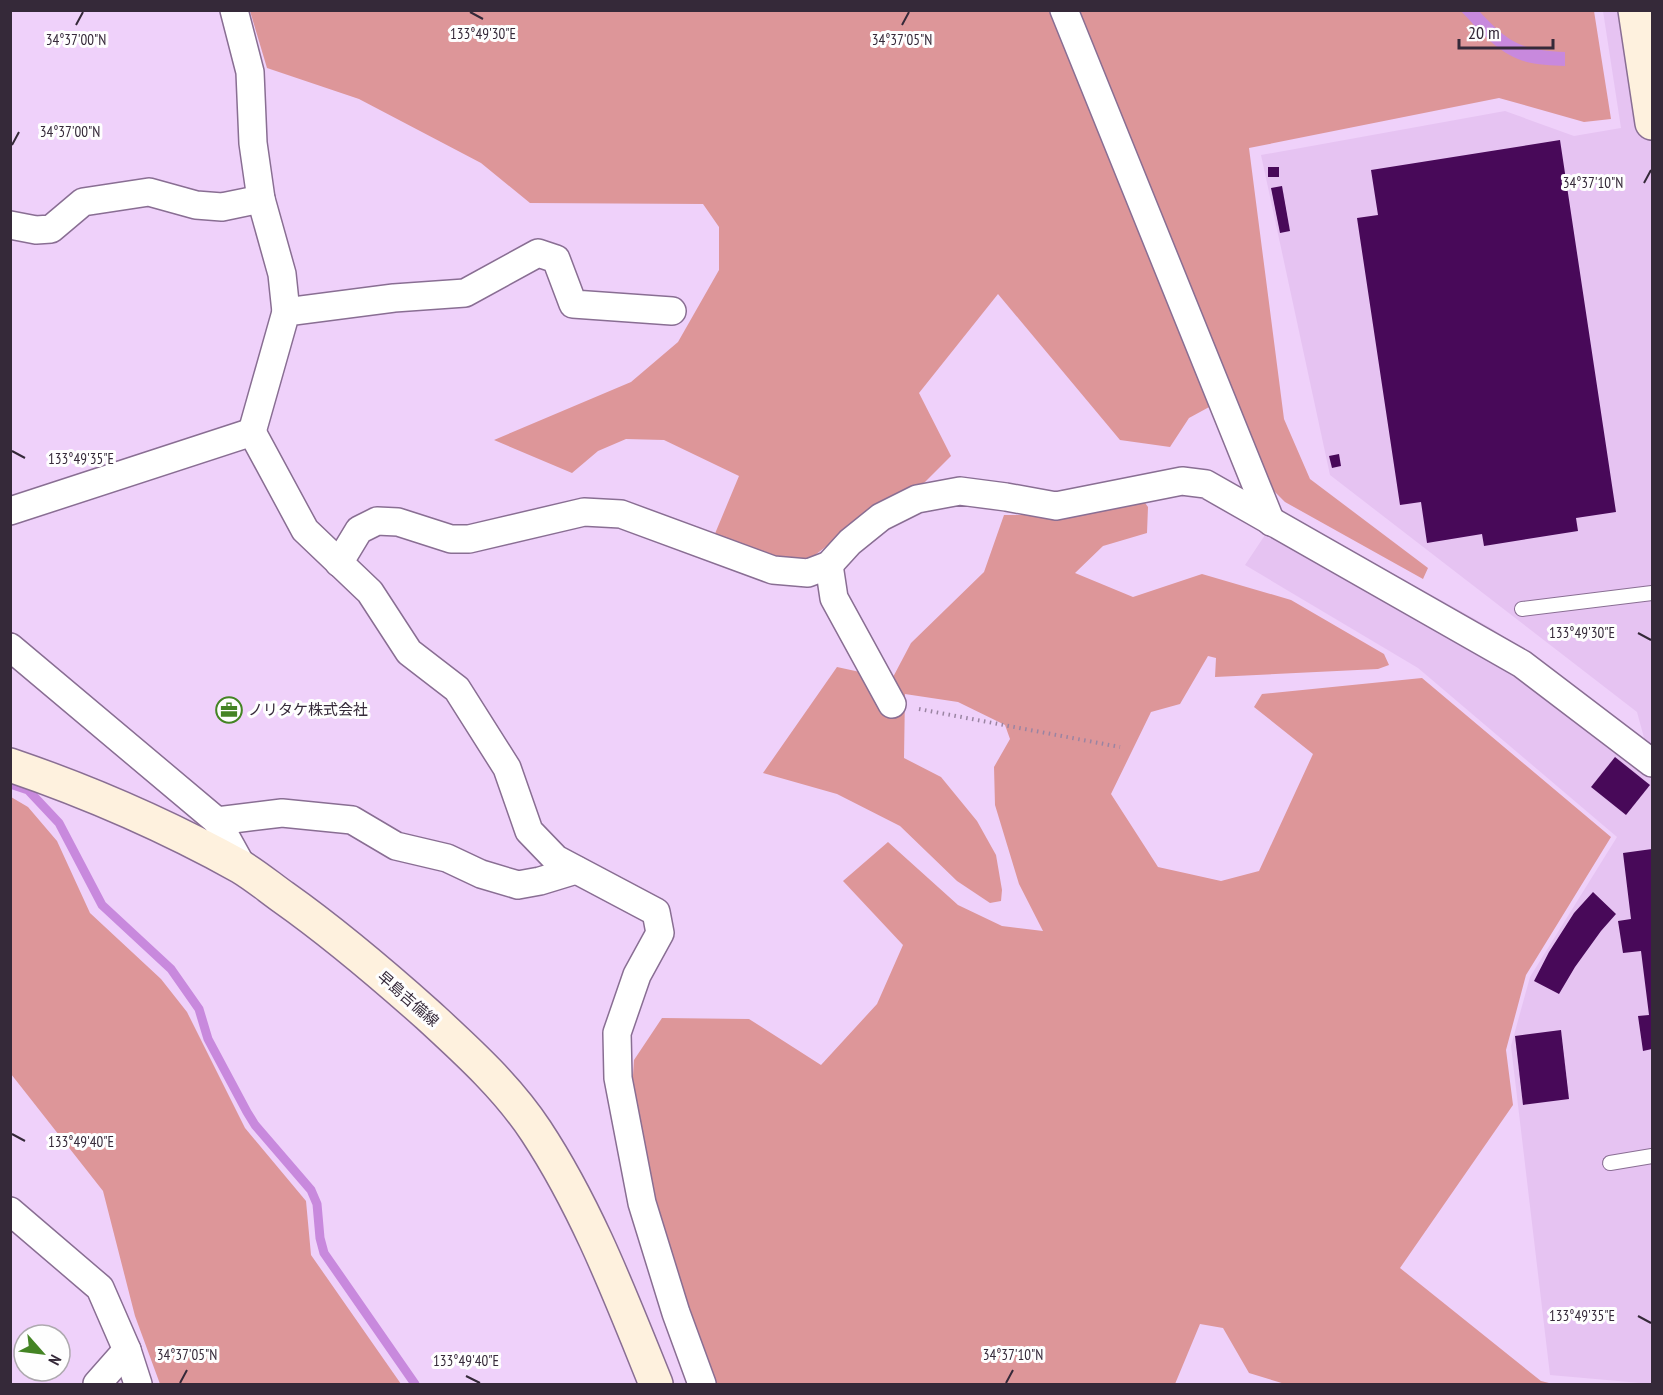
<svg xmlns="http://www.w3.org/2000/svg" width="1663" height="1395" font-family="'PT Sans Narrow','Noto Sans JP',sans-serif">
	<style>
		.built { fill: #e6c3f2 }
		.green { fill: #dd9699 }
		.water { fill: #c889dd }
		.lines { fill: none; stroke-linecap: round; stroke-linejoin: round }
		.stream { stroke: #c889dd; stroke-width: 9 }
		.building { fill: #480959 }
		.lane-casing { stroke: #896e93; stroke-width: 16 }
		.street-casing { stroke: #896e93; stroke-width: 30 }
		.secondary-casing { stroke: #896e93; stroke-width: 36 }
		.path { stroke: #9a84a2; stroke-width: 4; stroke-dasharray: 1.5 4.5; stroke-linecap: butt }
		.lane { stroke: #fff; stroke-width: 14 }
		.street { stroke: #fff; stroke-width: 27 }
		.secondary { stroke: #fef1de; stroke-width: 33 }
		.ticks { fill: none; stroke: #352939; stroke-width: 2 }
		.labels { text-anchor: middle; stroke-width: 6; stroke-linejoin: round; paint-order: stroke }
		.poi-label { font-size: 15px; fill: #352939; stroke: #fefefe; text-anchor: start }
		.street-label { font-size: 15px; fill: #352939; stroke: #fefefe }
		.ticks-label { font-size: 15px; text-anchor: middle; fill: #352939; stroke: #fefefe; stroke-width: 6; stroke-linejoin: round; paint-order: stroke }
	</style>
	<rect width="100%" height="100%" fill="#efd1fa"/>
	<polygon class="built" points="1603,11 1652,11 1652,1384 1550,1375 1511,1046 1530,977 1617,837 1418,668 1245,565 1281,511 1491,628 1521,648 1646,745 1637,712 1330,475 1261,155 1505,111 1574,136 1621,128"/>
	<g class="green">
		<polygon points="250,11 1052,11 1211,406 1189,418 1170,447 1120,440 998,294 919,393 951,456 925,482 873,511 811,558 776,560 714,536 739,476 664,440 626,439 598,451 572,473 494,440 631,382 678,342 719,270 719,227 703,204 530,203 481,163 359,99 267,68"/>
		<polygon points="1078,11 1594,11 1611,119 1584,122 1499,98 1249,148 1284,419 1310,479 1428,568 1423,579 1285,502 1271,488 1251,435"/>
		<polygon points="1143,500 1148,507 1147,533 1103,546 1075,573 1133,597 1202,574 1291,600 1384,654 1389,665 1378,669 1215,677 1216,658 1208,656 1180,704 1151,712 1111,794 1158,867 1221,881 1259,871 1313,754 1254,707 1262,694 1422,678 1611,837 1526,975 1506,1050 1513,1105 1400,1268 1541,1381 1553,1384 1285,1384 1249,1373 1223,1328 1200,1324 1175,1384 715,1384 678,1285 653,1200 632,1090 634,1060 662,1018 749,1019 821,1065 877,1004 903,945 843,881 888,842 958,905 1002,926 1043,931 1019,884 995,805 994,767 1010,739 1005,725 958,702 905,694 904,758 941,777 977,821 996,855 1002,890 1001,901 990,903 957,881 900,826 837,794 763,773 837,667 892,679 911,643 984,572 1004,515 1079,515"/>
		<polygon points="11,797 28,807 57,841 90,913 161,979 187,1012 245,1128 306,1201 311,1255 401,1384 160,1384 135,1316 103,1191 11,1074"/>
	</g>
	<path class="water" d="M1461 11H1479C1509 43 1520 50 1565 52V66C1550 65 1532 65 1518 59 1494 49 1478 29 1461 11Z"/>
	<g class="lines">
		<polyline class="stream" points="10,784 28,790 59,823 102,905 171,969 199,1009 208,1039 247,1112 255,1125 311,1190 317,1204 320,1238 324,1253 415,1384"/>
	</g>
	<g class="building">
		<polygon points="1560,140 1616,512 1576,518 1578,531 1484,546 1482,534 1427,543 1421,502 1400,505 1357,218 1378,215 1371,170"/>
		<rect x="1268" y="167" width="11" height="10"/>
		<polygon points="1282,186 1290,231 1280,233 1271,188"/>
		<polygon points="1339,454 1341,466 1332,468 1329,456"/>
		<polygon points="1615,757 1650,785 1626,815 1591,787"/>
		<polygon points="1652,849 1652,1049 1643,1051 1638,1016 1649,1015 1641,951 1623,953 1618,921 1631,919 1623,853"/>
		<polygon points="1593,892 1616,914 1601,931 1575,967 1559,994 1534,981 1549,952 1574,913"/>
		<polygon points="1561,1030 1569,1099 1523,1105 1515,1036"/>
	</g>
	<g class="lines">
		<g class="lane-casing">
			<g id="lane">
				<polyline points="1522,609 1652,593"/>
				<polyline points="1610,1163 1652,1156"/>
			</g>
		</g>
		<g class="street-casing">
			<g id="street">
				<polyline points="234,10 250,72 253,143 261,199 282,274 286,312"/>
				<polyline points="1064,10 1271,522"/>
				<polyline points="10,225 36,230 51,229 83,202 149,192 196,205 222,207 261,199"/>
				<polyline points="252,432 286,312 394,298 465,293 538,253 556,259 573,304 672,311"/>
				<polyline points="10,511 252,432 305,530 370,592 409,652 457,689 507,768 529,831 556,859 656,912 660,933 637,975 617,1033 618,1078 642,1203 676,1313 702,1384"/>
				<polyline points="339,563 359,530 377,521 398,522 451,539 469,539 584,512 621,514 773,570 808,573 829,565 850,542 881,517 917,499 960,491 1006,497 1056,506 1182,481 1206,484 1522,664 1652,763"/>
				<polyline points="829,565 834,598 892,704"/>
				<polyline points="10,647 217,821 243,868"/>
				<polyline points="217,821 282,813 352,820 396,846 447,858 481,874 518,885 540,881 576,870"/>
				<polyline points="10,1211 100,1288 127,1350 138,1384"/>
				<polyline points="97,1384 127,1350"/>
			</g>
		</g>
		<g class="secondary-casing">
			<g id="secondary">
				<polyline points="1635,10 1652,123"/>
				<path d="M10 765C89 792 169 827 241 867 256 876 269 887 283 897 334 933 382 974 428 1015 467 1051 507 1087 536 1131 588 1210 621 1298 656 1384"/>
			</g>
		</g>
		<polyline class="path" points="919,709 1120,747"/>
		<use href="#lane" class="lane"/>
		<use href="#street" class="street"/>
		<use href="#secondary" class="secondary"/>
	</g>
	<path class="ticks" d="M470 12 483 19M76 25 83 12M902 25 909 12M12 145 19 132M1644 183 1651 170M12 451 25 458M1638 633 1651 640M12 1134 25 1141M1638 1316 1651 1323M466 1376 480 1383M180 1383 187 1370M1006 1383 1013 1370"/>
	<defs>
		<g id="office-ring" transform="scale(1.35)"><circle r="9.5" fill="#fefefe" stroke="#448424" stroke-width="1.5"/><path d="M-6-3h4V-5.5h4V-3h4V5H-6ZM-1-4.5V-3h2v-1.5ZM-6 0V1H6V0Z" fill="#448424"/></g>
	</defs>
	<g fill-rule="evenodd">
		<use href="#office-ring" x="229" y="710"/>
	</g>
	<g class="labels">
		<g class="poi-label">
			<text x="248" y="715">ノリタケ株式会社</text>
		</g>
		<g class="street-label">
			<text transform="translate(408 999) rotate(41)" y="5">早島吉備線</text>
		</g>
	</g>
	<g class="ticks-label">
		<text x="483" y="39">133°49'30"E</text>
		<text x="76" y="45">34°37'00"N</text>
		<text x="902" y="45">34°37'05"N</text>
		<text x="70" y="137">34°37'00"N</text>
		<text x="1593" y="188">34°37'10"N</text>
		<text x="81" y="464">133°49'35"E</text>
		<text x="1582" y="638">133°49'30"E</text>
		<text x="81" y="1147">133°49'40"E</text>
		<text x="1582" y="1321">133°49'35"E</text>
		<text x="187" y="1360">34°37'05"N</text>
		<text x="1013" y="1360">34°37'10"N</text>
		<text x="466" y="1366">133°49'40"E</text>
	</g>
	<rect width="1663" height="1395" fill="none" stroke="#352939" stroke-width="24"/>
	<g transform="translate(42 1353) rotate(118)"><circle r="28" fill="#fefefe" stroke="#aea9af" stroke-width="1.5"/>
	<path d="M0-4.5L10 22L0 15L-10 22Z" fill="#448424"/>
	<text y="-9" font-size="16" font-weight="bold" text-anchor="middle" fill="#352939">N</text>
	</g>
	<path d="M1459 39v9h94v-9" fill="none" stroke="#352939" stroke-width="3"/>
	<text x="1468" y="39" font-size="18" fill="#352939" stroke="#fefefe" stroke-width="4.5" paint-order="stroke">20 m</text>
</svg>
